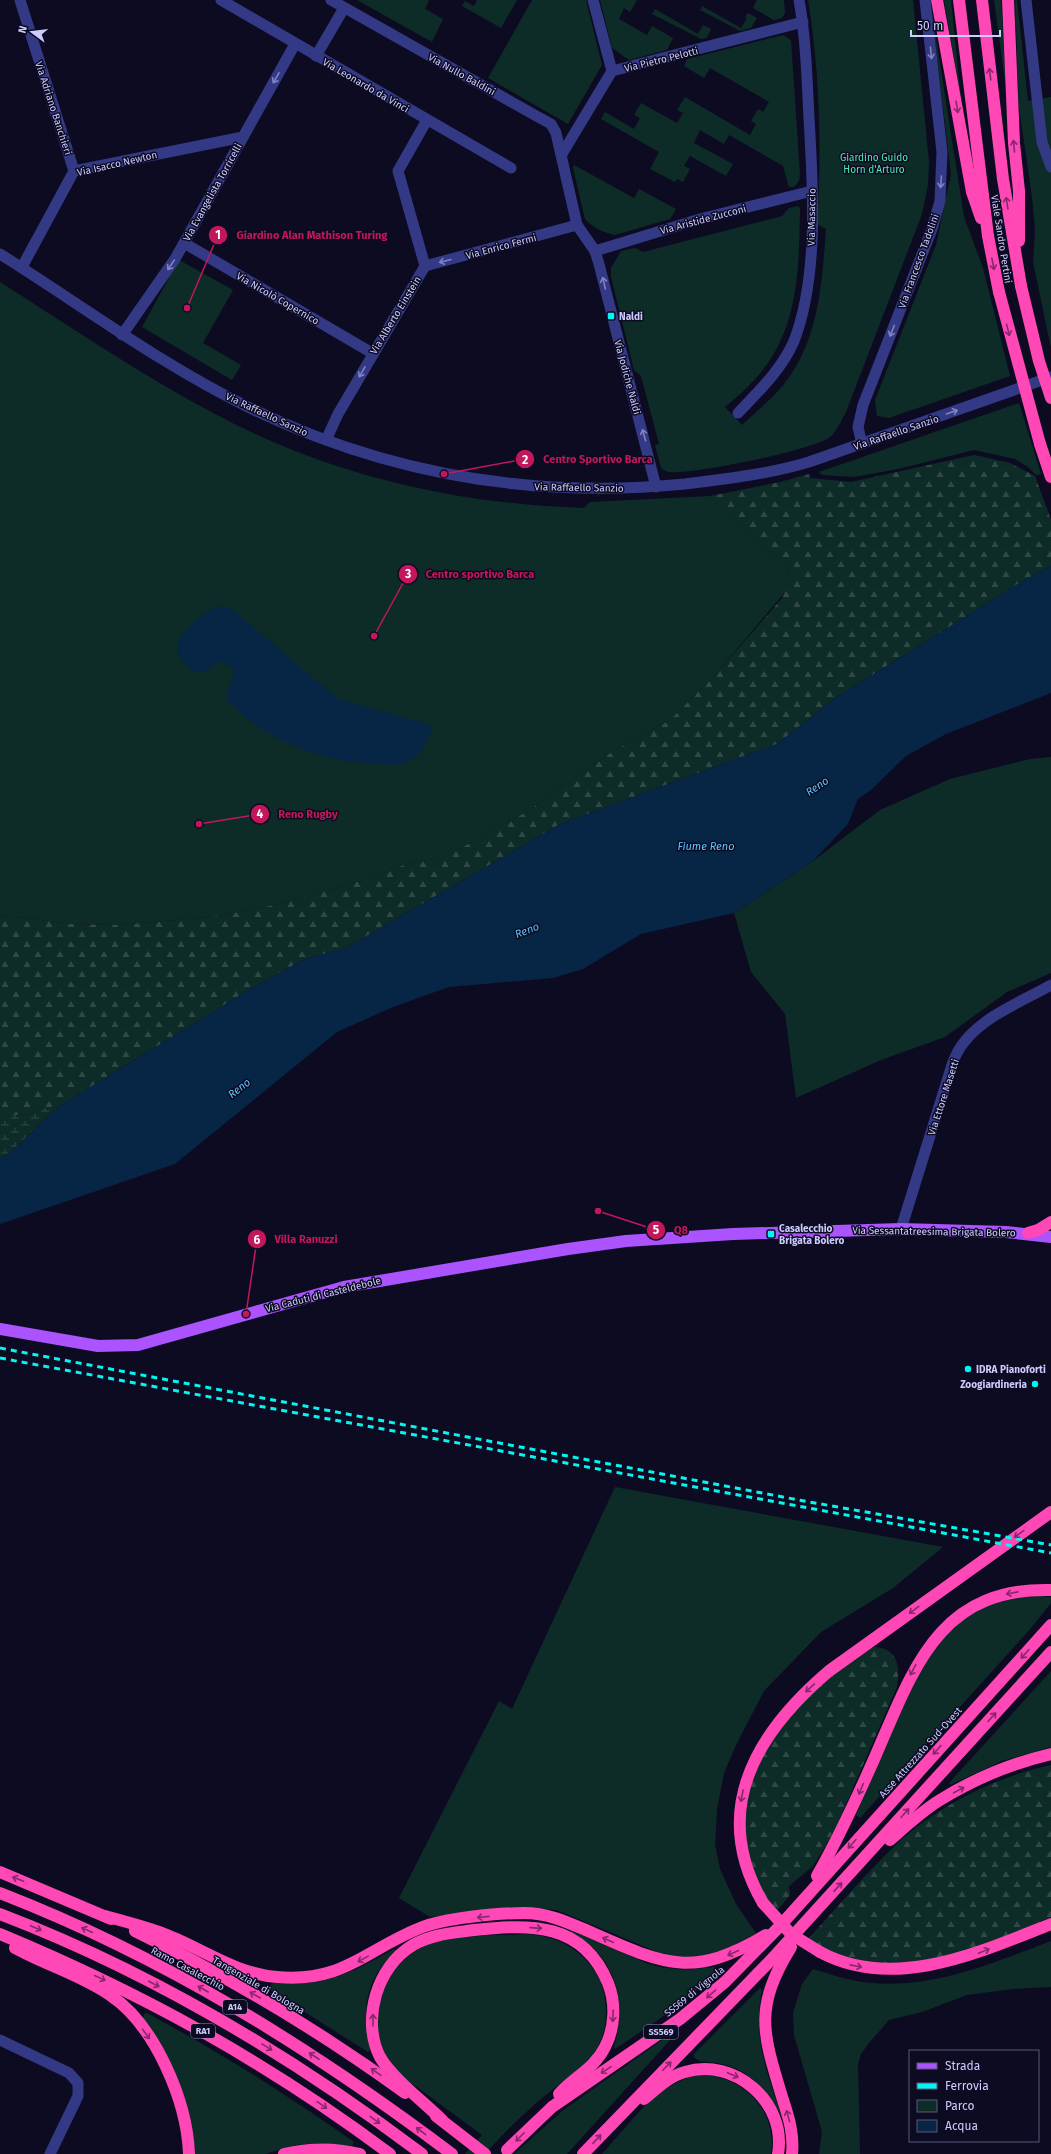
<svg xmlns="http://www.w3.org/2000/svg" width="1051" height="2154" font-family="'Fira Sans',sans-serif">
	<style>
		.green { fill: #0e2c27 }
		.forest { fill: url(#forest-firs) }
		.wetland { fill: url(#wetland-marsh) }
		.water { fill: #072545 }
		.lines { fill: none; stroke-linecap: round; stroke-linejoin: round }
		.minor { stroke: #333984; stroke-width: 11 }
		.major { stroke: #aa53ff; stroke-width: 12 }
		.highway { stroke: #ff47b5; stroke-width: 12 }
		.rail { stroke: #00f7f2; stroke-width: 3; stroke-dasharray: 6 5; stroke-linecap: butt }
		.highway-bridge { stroke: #ff47b5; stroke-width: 12 }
		.oneway { stroke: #8082c2 }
		.oneway2 { stroke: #86296c }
		.poi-dot { fill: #00f7f2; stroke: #0d0b22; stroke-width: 1.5 }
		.labels { text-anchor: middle; stroke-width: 3; stroke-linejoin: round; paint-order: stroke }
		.shield { fill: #0d0b22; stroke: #9392bd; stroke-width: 1 }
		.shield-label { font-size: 9px; font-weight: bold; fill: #ccf }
		.street-label { font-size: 10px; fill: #ccf; stroke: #0d0b22 }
		.park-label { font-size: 10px; fill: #4fe8af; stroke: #0d0b22 }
		.poi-label { font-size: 10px; font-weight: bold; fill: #ccf; stroke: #0d0b22; text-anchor: start }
		.water-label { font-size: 11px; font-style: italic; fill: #5ac6ff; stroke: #0d0b22 }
		.leader { fill: none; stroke: #c2185b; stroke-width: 1.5 }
		.callout-dot { fill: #c2185b; stroke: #0d0b22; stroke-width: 1.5 }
		.mark-label { font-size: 12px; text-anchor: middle; font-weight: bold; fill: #fff }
		.callout-label { font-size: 11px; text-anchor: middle; font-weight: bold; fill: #c2185b; stroke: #0d0b22; stroke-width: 3; stroke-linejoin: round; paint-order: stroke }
	</style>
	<defs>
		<pattern id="forest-firs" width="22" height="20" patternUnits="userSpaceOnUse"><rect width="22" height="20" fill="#0e2c27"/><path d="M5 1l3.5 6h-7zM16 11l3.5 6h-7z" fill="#304947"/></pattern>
		<pattern id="wetland-marsh" width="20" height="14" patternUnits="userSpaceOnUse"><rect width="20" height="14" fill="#0e2c27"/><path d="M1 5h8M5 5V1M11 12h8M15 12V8" fill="none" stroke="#304947"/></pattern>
	</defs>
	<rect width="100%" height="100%" fill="#0d0b22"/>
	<g class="green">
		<polygon points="357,0 429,0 425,9 443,19 432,42"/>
		<polygon points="477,0 517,0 501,28 462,6 465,1 474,6"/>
		<polygon points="532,0 586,0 602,65 568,124 488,78"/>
		<polygon points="600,0 637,0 630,12 624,8 619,19 647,35 652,26 673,38 667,50 629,60 612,48"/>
		<polygon points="757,0 784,0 785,13 782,18 774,20 753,8"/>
		<path d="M808 0H913L929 162 928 185 922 214 846 412C841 421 837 431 830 437 814 450 691 475 670 472 667 472 664 470 661 468L655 445 659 444 641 376 634 370 611 277V268L621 251 635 248 643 252 782 216 789 208 798 206 800 208C799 268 799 331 756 378 747 388 736 398 725 407L742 425C756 412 772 399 784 384 819 341 822 282 826 229L817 224C822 150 820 73 808 0Z"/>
		<polygon points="930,0 964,217 983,268 1010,376 889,418 877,416 875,400 936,245 951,174"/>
		<polygon points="944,0 951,0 961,99"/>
		<polygon points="994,0 1001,0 1006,89"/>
		<polygon points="1015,0 1017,0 1028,101 1051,97 1051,348 1033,262 1035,230 1032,197 1019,107"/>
		<polygon points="702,6 741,28 747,18 745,17 748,13 757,18 751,28 740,31 700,10"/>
		<polygon points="655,9 698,34 703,25 711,29 707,38 701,39 652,14"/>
		<polygon points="783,35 791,40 800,174 799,181 794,187 789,187 783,166 729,135 724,144 700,130 694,143 733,164 726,176 690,156 684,166 690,169 683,182 677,179 675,182 650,169 659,152 601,119 605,112 634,129 640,118 634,115 641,103 677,123 683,113 677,110 685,97 750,135 756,124 751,121 758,109 763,112 769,102 710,68 704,78 684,66 687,59"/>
		<path d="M574 165 634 198 639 189 676 209 670 219 615 235C604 233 592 227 585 219L573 168Z"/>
		<polygon points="179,260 233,290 203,343 241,365 232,380 142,327"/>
		<path d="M0 282C71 327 141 375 215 414 329 475 456 504 584 508L590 502 710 496 744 530 789 567 788 585 785 592 716 674 670 720 607 755 528 811 443 858 412 862 367 879 279 904 213 917 117 925 73 924 0 915Z"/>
		<polygon points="1019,403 1041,474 1036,475 1028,467 1015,459 974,450 898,469 854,477 822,475 819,472"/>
		<polygon points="1051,757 1051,973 1007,992 945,1037 881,1060 796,1098 785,1014 751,972 734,913 813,861 880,810 950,779 1030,759"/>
		<polygon points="615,1487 943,1547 893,1588 821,1632 764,1691 737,1743 724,1773 717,1809 715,1844 720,1869 736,1904 756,1933 732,1946 712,1954 691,1958 667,1956 557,1910 515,1907 430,1917 399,1898 499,1701 512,1709"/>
		<polygon points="1038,1596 1051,1597 1051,1603 1031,1628 860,1818 856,1815 914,1681 931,1650 958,1622 988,1605 1022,1597"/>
		<polygon points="1051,1671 1051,1747 1002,1761 950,1785 949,1783"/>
		<path d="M568 1929 646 1963 660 1967 684 1970 715 1967 718 1971V1974L658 2020 615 2049 614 2047C625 2012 620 1972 592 1947 585 1941 572 1935 568 1929Z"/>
		<path d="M528 1934C557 1937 580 1948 596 1973 603 1984 606 1998 606 2011 607 2061 566 2076 534 2105 517 2120 500 2137 485 2154H465L482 2135C462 2120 441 2105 421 2090 413 2084 403 2079 397 2071 381 2054 374 2030 379 2007 397 1928 463 1938 528 1934Z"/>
		<path d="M1051 1941V1987L1013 1989 967 1995 922 2012 889 2020 868 2044 861 2054 858 2065 860 2154H819L822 2132 794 2035 793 2013 802 1984 813 1969C830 1974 846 1980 863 1982 930 1991 990 1964 1051 1941Z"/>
		<path d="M394 1949 396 1951C365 1979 361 2010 371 2049L368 2052 270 1990V1986L273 1983C325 1987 350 1974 394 1949Z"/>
		<path d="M760 1988 762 1990C752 2040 768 2074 783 2120 769 2091 750 2069 717 2063 708 2061 700 2064 694 2057V2054Z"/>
		<path d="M147 2013C219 2052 288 2095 354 2142L352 2146 316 2143 296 2145 265 2154H195L143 2020 144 2014Z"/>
		<polygon points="668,2036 670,2040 567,2154 514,2154 562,2111"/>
		<path d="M704 2075C745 2078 777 2111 771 2154H602C631 2123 658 2079 704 2075Z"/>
	</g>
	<g class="forest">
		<polygon points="974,455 1010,463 1035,476 1051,520 1051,566 1021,582 837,697 777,744 560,824 346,948 305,959 250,989 58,1107 42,1108 29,1114 17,1115 0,1121 0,915 73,924 117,925 213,917 279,904 367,879 412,862 443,858 528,811 607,755 670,720 716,674 782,598 788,585 789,567 744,530 710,496 780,482 809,474 810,478 851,482"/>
		<path d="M875 1647C899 1649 900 1668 897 1687L836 1827 825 1847 813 1866 789 1886 790 1895 776 1912 759 1887 747 1848 744 1804 765 1747 809 1693 867 1649Z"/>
		<path d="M1051 1765V1917C985 1945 909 1980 837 1955 827 1951 817 1944 808 1939 837 1908 865 1874 896 1845 937 1806 995 1777 1051 1765Z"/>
	</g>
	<polygon class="wetland" points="58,1107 13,1150 0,1159 0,1121 17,1115 29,1114 42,1108"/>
	<g class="water">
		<polygon points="1051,566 1051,693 946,734 906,756 871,790 858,799 848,824 813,861 734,913 641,934 583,969 553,978 449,987 393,1007 337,1032 175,1164 0,1224 0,1159 13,1150 58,1107 250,989 305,959 346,948 560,824 777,744 837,697 1021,582"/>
		<path d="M218 606 232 609 338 699 428 724 431 727C432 736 427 742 422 749 409 768 394 765 373 764 325 762 258 739 227 699 225 688 237 679 233 669 230 667 226 663 222 662 216 661 211 668 206 671 193 677 181 661 177 651 176 632 203 614 218 606Z"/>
	</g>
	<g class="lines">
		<g class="minor">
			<polyline points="20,0 74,171"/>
			<polyline points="221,0 511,168"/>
			<polyline points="331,0 531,113 551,124 556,133 577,225 595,251 599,264 656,487"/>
			<polyline points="593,0 612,71"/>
			<polyline points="1026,0 1042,142 1051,167"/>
			<polyline points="316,56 344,8"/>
			<polyline points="562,154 612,71 803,22"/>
			<polyline points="184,243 372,353"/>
			<polyline points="595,251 700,219 812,191"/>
			<path d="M0 254C83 306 160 364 248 407 386 474 533 499 685 484 726 479 769 474 809 462L1051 377"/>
			<polyline points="425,266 577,225"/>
			<polyline points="22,267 74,171 243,137"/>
			<polyline points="122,335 175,259 295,44"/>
			<path d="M738 413C759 391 782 369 794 341 819 276 813 187 809 118 807 79 806 39 799 0"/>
			<polyline points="326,440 338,414 425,266 398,171 427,120"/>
			<polyline points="862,444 858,427 863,405 932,229 940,201 942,152 925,0"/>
			<path d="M901 1229 952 1065C955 1056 959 1048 965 1041 986 1015 1023 1001 1051 985"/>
			<polyline points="0,2040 69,2073 78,2083 78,2096 50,2154"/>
		</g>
		<polyline class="major" points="0,1329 98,1346 138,1345 344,1287 568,1249 626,1241 733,1234 901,1229 1006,1232 1051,1237"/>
		<g class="highway">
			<polyline points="937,0 972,192 981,218"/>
			<polyline points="959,0 988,236 999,292"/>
			<polyline points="982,0 1003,179 1021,286"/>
			<polyline points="1008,0 1014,143 1019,191 1019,241"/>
			<polyline points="1040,444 1051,477"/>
			<polyline points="1028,1233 1038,1230 1051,1222"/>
			<path d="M890 1840C906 1826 922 1811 940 1800 974 1779 1013 1763 1051 1754"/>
			<polyline points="0,1872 111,1919"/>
			<path d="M817 1876C839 1837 857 1798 875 1757 913 1670 938 1587 1051 1590"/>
			<path d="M0 1893C165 1957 311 2048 452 2154"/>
			<path d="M763 1903C709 1810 756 1733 829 1671L1051 1512"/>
			<path d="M0 1914C152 1972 293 2057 422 2154"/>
			<path d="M105 1916C123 1921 142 1926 159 1932 199 1946 234 1974 277 1977 343 1983 365 1950 420 1928 444 1918 498 1913 524 1913 548 1913 567 1922 588 1931 663 1964 691 1980 766 1935"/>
			<path d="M135 1931C229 1977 320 2031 405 2093"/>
			<path d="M0 1934C142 1993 267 2062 390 2154"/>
			<path d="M791 1947C753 2009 763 2034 783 2100 789 2118 794 2135 792 2154"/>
			<path d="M15 1948C46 1965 81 1975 110 1995 155 2025 187 2101 189 2154"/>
			<path d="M820 1952C894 1992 980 1952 1051 1924"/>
			<path d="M644 2099C656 2089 669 2076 685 2072 734 2057 787 2102 778 2154"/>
			<polyline points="436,2116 485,2154"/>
			<path d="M442 2120C425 2103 391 2077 380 2057 361 2020 377 1966 413 1945 432 1934 453 1933 474 1930 530 1924 583 1922 608 1983 616 2003 615 2028 605 2047 594 2069 574 2077 559 2094"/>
			<polyline points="507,2150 552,2107 680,2019 725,1982 779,1927 1051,1625"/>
			<path d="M284 2154C309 2148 335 2148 360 2154"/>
			<polyline points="583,2154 771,1960 1051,1652"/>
		</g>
		<g class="rail">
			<polyline points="0,1348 804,1501 1051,1545"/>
			<polyline points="0,1358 1051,1553"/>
		</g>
		<g class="highway-bridge">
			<polyline points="1021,286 1039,361 1051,398"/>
			<polyline points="999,292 1040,444"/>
			<polyline points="763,1903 791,1934 820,1952"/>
		</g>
	</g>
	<defs><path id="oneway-shaft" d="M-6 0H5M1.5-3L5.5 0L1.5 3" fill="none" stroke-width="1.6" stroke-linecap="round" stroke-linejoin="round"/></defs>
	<g class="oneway">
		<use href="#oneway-shaft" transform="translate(931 53) rotate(84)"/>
		<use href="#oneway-shaft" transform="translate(276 78) rotate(120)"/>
		<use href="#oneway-shaft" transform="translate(941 182) rotate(94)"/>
		<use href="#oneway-shaft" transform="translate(445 261) rotate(166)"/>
		<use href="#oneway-shaft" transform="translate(171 265) rotate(124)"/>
		<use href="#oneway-shaft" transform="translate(604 283) rotate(-103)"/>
		<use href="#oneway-shaft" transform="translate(892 331) rotate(112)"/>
		<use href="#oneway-shaft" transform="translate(362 372) rotate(120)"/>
		<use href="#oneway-shaft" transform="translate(952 412) rotate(-19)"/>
		<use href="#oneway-shaft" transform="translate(644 435) rotate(-105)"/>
	</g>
	<g class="oneway2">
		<use href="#oneway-shaft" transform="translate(990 74) rotate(-97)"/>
		<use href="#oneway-shaft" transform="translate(957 107) rotate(81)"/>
		<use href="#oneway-shaft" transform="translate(1014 146) rotate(-95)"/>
		<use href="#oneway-shaft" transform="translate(1007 203) rotate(-99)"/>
		<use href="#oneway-shaft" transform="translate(993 264) rotate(79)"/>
		<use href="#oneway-shaft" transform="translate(1008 330) rotate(76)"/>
		<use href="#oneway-shaft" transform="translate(1019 1534) rotate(144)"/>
		<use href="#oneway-shaft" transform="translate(1012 1593) rotate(169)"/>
		<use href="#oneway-shaft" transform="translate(914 1610) rotate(144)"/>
		<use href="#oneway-shaft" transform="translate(1025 1654) rotate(132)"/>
		<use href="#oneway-shaft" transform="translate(913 1670) rotate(118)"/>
		<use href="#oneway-shaft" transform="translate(810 1688) rotate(137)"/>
		<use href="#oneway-shaft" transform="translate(992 1717) rotate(-48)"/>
		<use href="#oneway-shaft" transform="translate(937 1750) rotate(132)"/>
		<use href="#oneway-shaft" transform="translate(861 1789) rotate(113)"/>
		<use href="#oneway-shaft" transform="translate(959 1790) rotate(-28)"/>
		<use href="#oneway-shaft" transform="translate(742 1796) rotate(101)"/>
		<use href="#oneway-shaft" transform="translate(905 1813) rotate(-48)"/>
		<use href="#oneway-shaft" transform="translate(852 1844) rotate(132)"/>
		<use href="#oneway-shaft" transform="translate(18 1879) rotate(-159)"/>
		<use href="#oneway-shaft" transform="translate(838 1887) rotate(-47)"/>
		<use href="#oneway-shaft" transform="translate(483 1917) rotate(174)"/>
		<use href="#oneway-shaft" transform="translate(36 1928) rotate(23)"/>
		<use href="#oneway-shaft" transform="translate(536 1928) rotate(4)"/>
		<use href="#oneway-shaft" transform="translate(87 1930) rotate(-156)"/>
		<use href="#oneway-shaft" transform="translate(608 1940) rotate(-156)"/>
		<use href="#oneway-shaft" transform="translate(984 1951) rotate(-22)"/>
		<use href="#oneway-shaft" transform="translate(733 1953) rotate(156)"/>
		<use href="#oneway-shaft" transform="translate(363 1959) rotate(151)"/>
		<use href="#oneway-shaft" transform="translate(856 1966) rotate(11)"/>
		<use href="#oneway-shaft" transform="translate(100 1978) rotate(25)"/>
		<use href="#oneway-shaft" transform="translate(154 1984) rotate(27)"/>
		<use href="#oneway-shaft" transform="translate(203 1989) rotate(-150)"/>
		<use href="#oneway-shaft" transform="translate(711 1994) rotate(139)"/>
		<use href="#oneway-shaft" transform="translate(255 1995) rotate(-150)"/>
		<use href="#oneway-shaft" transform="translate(613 2016) rotate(92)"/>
		<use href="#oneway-shaft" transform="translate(373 2020) rotate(-90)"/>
		<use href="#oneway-shaft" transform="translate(146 2034) rotate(55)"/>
		<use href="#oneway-shaft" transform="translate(267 2047) rotate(32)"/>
		<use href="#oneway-shaft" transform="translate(314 2056) rotate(-147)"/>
		<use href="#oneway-shaft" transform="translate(667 2066) rotate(-46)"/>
		<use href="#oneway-shaft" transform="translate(606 2070) rotate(146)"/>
		<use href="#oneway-shaft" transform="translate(376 2072) rotate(-145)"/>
		<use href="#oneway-shaft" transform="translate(733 2075) rotate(23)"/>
		<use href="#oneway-shaft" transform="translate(322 2105) rotate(35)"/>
		<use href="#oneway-shaft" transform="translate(788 2116) rotate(-106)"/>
		<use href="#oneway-shaft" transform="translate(375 2120) rotate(36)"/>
		<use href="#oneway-shaft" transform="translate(421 2131) rotate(-143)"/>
		<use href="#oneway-shaft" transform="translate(520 2137) rotate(135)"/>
		<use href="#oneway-shaft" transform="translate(597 2139) rotate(-47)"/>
	</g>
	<g class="poi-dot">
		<rect x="607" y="312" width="8" height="8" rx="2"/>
		<rect x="767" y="1230" width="8" height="8" rx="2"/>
		<circle cx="968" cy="1369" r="4"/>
		<circle cx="1035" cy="1384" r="4"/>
	</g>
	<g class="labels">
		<g class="shield">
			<rect x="223" y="2000" width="24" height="14" rx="3"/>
			<rect x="191" y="2024" width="24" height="14" rx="3"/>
			<rect x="644" y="2025" width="34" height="14" rx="3"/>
		</g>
		<g class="shield-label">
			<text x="235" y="2010">A14</text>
			<text x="203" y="2034">RA1</text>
			<text x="661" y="2035">SS569</text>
		</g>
		<g class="street-label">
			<text transform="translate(661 59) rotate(-14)" y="4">Via Pietro Pelotti</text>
			<text transform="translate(462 74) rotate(29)" y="4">Via Nullo Baldini</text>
			<text transform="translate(366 85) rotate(30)" y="4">Via Leonardo da Vinci</text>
			<text transform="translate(54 108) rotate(72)" y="4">Via Adriano Banchieri</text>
			<text transform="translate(117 163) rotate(-13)" y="4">Via Isacco Newton</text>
			<text transform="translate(212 192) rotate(-61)" y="4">Via Evangelista Torricelli</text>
			<text transform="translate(811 217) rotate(-89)" y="4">Via Masaccio</text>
			<text transform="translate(703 219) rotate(-15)" y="4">Via Aristide Zucconi</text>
			<text transform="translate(1002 239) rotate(81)" y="4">Viale Sandro Pertini</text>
			<text transform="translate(501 246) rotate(-15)" y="4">Via Enrico Fermi</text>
			<text transform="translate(918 261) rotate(-70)" y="4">Via Francesco Tadolini</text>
			<text transform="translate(278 298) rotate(30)" y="4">Via Nicolò Copernico</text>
			<text transform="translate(395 315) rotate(-59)" y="4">Via Alberto Einstein</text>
			<text transform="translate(628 377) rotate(75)" y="4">Via Jodiche Naldi</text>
			<text transform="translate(267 414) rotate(25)" y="4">Via Raffaello Sanzio</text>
			<text transform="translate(896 432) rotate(-19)" y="4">Via Raffaello Sanzio</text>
			<text transform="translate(579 487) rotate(1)" y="4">Via Raffaello Sanzio</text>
			<text transform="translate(943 1097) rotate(-72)" y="4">Via Ettore Masetti</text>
			<text transform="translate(934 1231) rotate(1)" y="4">Via Sessantatreesima Brigata Bolero</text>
			<text transform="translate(323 1294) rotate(-14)" y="4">Via Caduti di Casteldebole</text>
			<text transform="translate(920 1752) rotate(-48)" y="4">Asse Attrezzato Sud-Ovest</text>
			<text transform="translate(188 1968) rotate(28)" y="4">Ramo Casalecchio</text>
			<text transform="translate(259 1985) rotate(30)" y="4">Tangenziale di Bologna</text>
			<text transform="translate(694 1991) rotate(-39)" y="4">SS569 di Vignola</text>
		</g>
		<g class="park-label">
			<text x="874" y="161">Giardino Guido<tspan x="874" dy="12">Horn d'Arturo</tspan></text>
		</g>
		<g class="poi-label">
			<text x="619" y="320">Naldi</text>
			<text x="779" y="1232">Casalecchio<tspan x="779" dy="12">Brigata Bolero</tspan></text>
			<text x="976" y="1373">IDRA Pianoforti</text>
			<text x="1027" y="1388" text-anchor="end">Zoogiardineria</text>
		</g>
		<g class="water-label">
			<text transform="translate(817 786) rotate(-34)" y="4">Reno</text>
			<text x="706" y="850">Fiume Reno</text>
			<text transform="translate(527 930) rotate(-21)" y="4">Reno</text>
			<text transform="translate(239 1088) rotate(-38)" y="4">Reno</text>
		</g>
	</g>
	<path class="leader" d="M187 308L218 235M444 474L525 459M374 636L408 574M199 824L260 814M598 1211L656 1230M246 1314L257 1239"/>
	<g class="callout-dot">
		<circle cx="187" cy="308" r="4"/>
		<circle cx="444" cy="474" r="4"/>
		<circle cx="374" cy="636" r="4"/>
		<circle cx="199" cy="824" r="4"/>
		<circle cx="598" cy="1211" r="4"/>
		<circle cx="246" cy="1314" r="4"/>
		<circle cx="218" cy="235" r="10"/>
		<circle cx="525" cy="459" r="10"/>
		<circle cx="408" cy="574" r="10"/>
		<circle cx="260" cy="814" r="10"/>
		<circle cx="656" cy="1230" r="10"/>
		<circle cx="257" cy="1239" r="10"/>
	</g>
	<g class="mark-label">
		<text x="218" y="239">1</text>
		<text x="525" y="464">2</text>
		<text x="408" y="578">3</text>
		<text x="260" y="818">4</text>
		<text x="656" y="1234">5</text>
		<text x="257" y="1244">6</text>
	</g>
	<g class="callout-label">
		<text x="312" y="239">Giardino Alan Mathison Turing</text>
		<text x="598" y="463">Centro Sportivo Barca</text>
		<text x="480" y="578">Centro sportivo Barca</text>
		<text x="308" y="818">Reno Rugby</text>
		<text x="681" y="1234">Q8</text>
		<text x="306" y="1243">Villa Ranuzzi</text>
	</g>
	<rect x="909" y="2050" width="130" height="92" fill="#0d0b22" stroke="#59587a"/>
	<rect x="917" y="2063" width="20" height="6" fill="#aa53ff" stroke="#59587a"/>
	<text x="945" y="2070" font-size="12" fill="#ccccff">Strada</text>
	<rect x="917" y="2083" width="20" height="6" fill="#00f7f2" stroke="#59587a"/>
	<text x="945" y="2090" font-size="12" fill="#ccccff">Ferrovia</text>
	<rect x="917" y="2100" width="20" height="12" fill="#0e2c27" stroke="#59587a"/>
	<text x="945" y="2110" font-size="12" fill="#ccccff">Parco</text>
	<rect x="917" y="2120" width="20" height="12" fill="#072545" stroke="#59587a"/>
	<text x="945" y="2130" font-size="12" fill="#ccccff">Acqua</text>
	<g transform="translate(32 32) rotate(285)" stroke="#0d0b22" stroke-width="3" paint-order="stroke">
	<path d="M0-3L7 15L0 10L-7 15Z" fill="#ccccff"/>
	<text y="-6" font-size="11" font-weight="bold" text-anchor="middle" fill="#ccccff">N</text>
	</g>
	<path d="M911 30v6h89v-6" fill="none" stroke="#ccccff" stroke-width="2"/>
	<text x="917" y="30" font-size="12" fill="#ccccff" stroke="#0d0b22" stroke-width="3" paint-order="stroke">50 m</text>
</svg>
